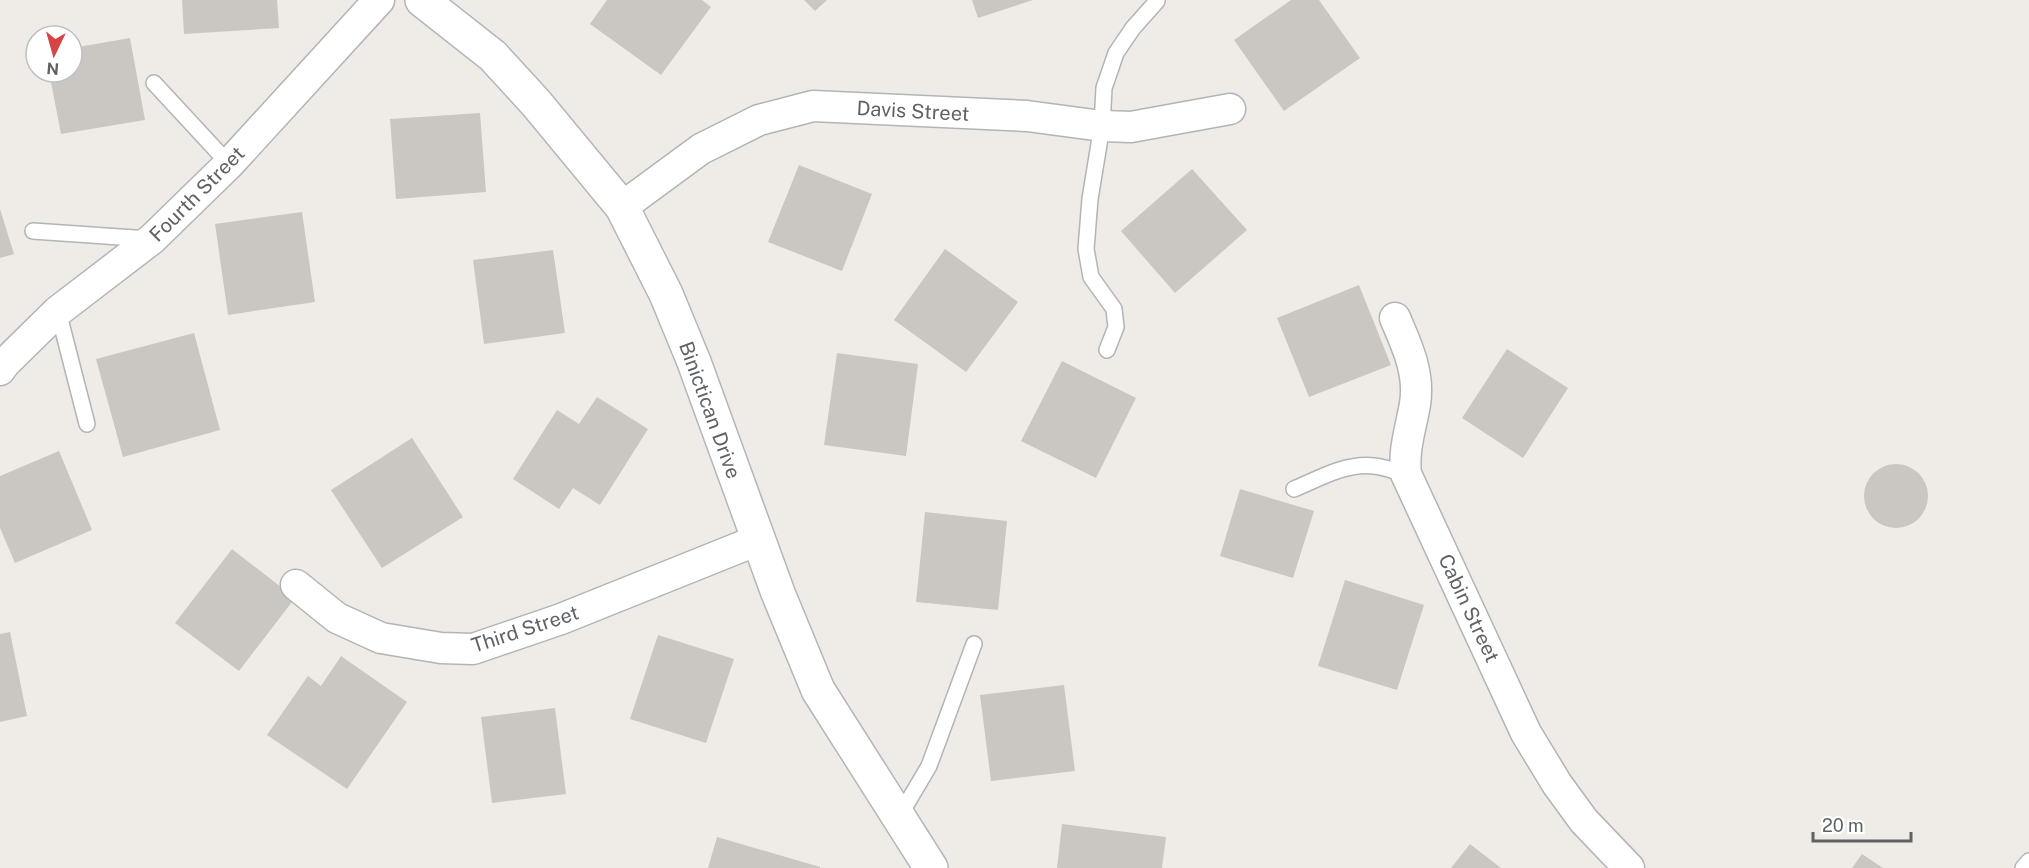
<svg xmlns="http://www.w3.org/2000/svg" width="2029" height="868" font-family="'Public Sans',sans-serif">
	<style>
		.building { fill: #cac7c3 }
		.lines { fill: none; stroke-linecap: round; stroke-linejoin: round }
		.lane-casing { stroke: #b2b4b7; stroke-width: 18 }
		.street-casing { stroke: #b2b4b7; stroke-width: 33 }
		.secondary-casing { stroke: #b3b6ba; stroke-width: 36 }
		.lane { stroke: #fff; stroke-width: 15 }
		.street { stroke: #fff; stroke-width: 30 }
		.secondary { stroke: #fff; stroke-width: 33 }
		.labels { text-anchor: middle; stroke-width: 4.5; stroke-linejoin: round; paint-order: stroke }
		.street-label { font-size: 20px; fill: #5e6265; stroke: #fff }
	</style>
	<rect width="100%" height="100%" fill="#efece7"/>
	<g class="building">
		<polygon points="182,0 277,0 279,28 184,34"/>
		<polygon points="607,0 702,0 711,7 661,75 590,24"/>
		<polygon points="804,0 827,0 815,11"/>
		<polygon points="972,0 1033,0 978,18"/>
		<polygon points="1291,0 1319,0 1360,58 1284,111 1234,40"/>
		<polygon points="130,38 145,120 61,134 49,72 72,72 72,48"/>
		<polygon points="480,113 486,192 396,199 390,119"/>
		<polygon points="799,165 872,194 842,271 768,242"/>
		<polygon points="1192,169 1247,230 1175,293 1121,231"/>
		<polygon points="0,209 14,254 0,258"/>
		<polygon points="302,212 315,302 228,315 215,224"/>
		<polygon points="945,249 1018,302 966,372 894,320"/>
		<polygon points="553,250 565,333 484,344 473,260"/>
		<polygon points="1359,285 1391,365 1309,397 1277,318"/>
		<polygon points="194,333 220,430 123,457 96,359"/>
		<polygon points="1507,349 1568,388 1523,458 1462,418"/>
		<polygon points="837,353 918,364 906,456 824,445"/>
		<polygon points="1062,361 1136,398 1096,478 1021,441"/>
		<polygon points="597,397 648,429 600,505 573,488 559,509 513,479 557,410 579,424"/>
		<polygon points="412,438 463,517 382,568 331,490"/>
		<polygon points="59,451 92,530 15,563 0,528 0,476"/>
		<circle cx="1896" cy="496" r="32"/>
		<polygon points="1240,489 1314,511 1293,578 1220,556"/>
		<polygon points="925,512 1007,521 998,610 916,602"/>
		<polygon points="232,549 295,598 239,671 175,623"/>
		<polygon points="1345,580 1424,605 1397,690 1318,666"/>
		<polygon points="10,632 27,716 0,722 0,634"/>
		<polygon points="658,635 734,659 706,743 630,719"/>
		<polygon points="341,656 407,702 347,789 267,735 308,676 321,686"/>
		<polygon points="1064,685 1075,771 991,781 980,695"/>
		<polygon points="555,708 566,794 492,803 481,717"/>
		<polygon points="1062,824 1166,837 1162,868 1057,868"/>
		<polygon points="717,837 820,867 820,868 708,868"/>
		<polygon points="1470,844 1501,868 1451,868"/>
		<polygon points="1862,854 1883,868 1852,868"/>
	</g>
	<g class="lines">
		<g class="lane-casing">
			<g id="lane">
				<polyline points="154,83 229,164"/>
				<polyline points="33,231 149,239"/>
				<polyline points="58,311 87,424"/>
				<polyline points="1107,350 1116,327 1114,309 1091,277 1086,249 1090,199 1102,126 1104,88 1116,53 1133,28 1157,1"/>
				<path d="M1294 489C1318 479 1347 462 1374 466 1385 467 1396 472 1406 474"/>
				<polyline points="896,812 906,805 929,766 974,644"/>
				<polyline points="2023,868 2029,861"/>
			</g>
		</g>
		<g class="street-casing">
			<g id="street">
				<polyline points="622,207 701,149 759,120 813,106 1027,116 1102,126 1131,127 1230,109"/>
				<path d="M1395 318C1407 346 1420 373 1415 404 1411 428 1403 450 1406 474L1526 733 1557 784 1584 821 1629 868"/>
				<polyline points="0,370 5,363 58,311 152,239 229,164 379,0"/>
				<polyline points="296,585 337,618 381,638 441,648 473,649 561,619 758,540"/>
			</g>
		</g>
		<g class="secondary-casing">
			<polyline id="secondary" points="422,0 493,56 536,103 622,207 666,294 694,362 778,593 818,690 931,868"/>
		</g>
		<use href="#lane" class="lane"/>
		<use href="#street" class="street"/>
		<use href="#secondary" class="secondary"/>
	</g>
	<g class="labels">
		<g class="street-label">
			<text transform="translate(913 111) rotate(3)" y="7">Davis Street</text>
			<text transform="translate(197 194) rotate(-45)" y="7">Fourth Street</text>
			<text transform="translate(710 410) rotate(70)" y="7">Binictican Drive</text>
			<text transform="translate(1469 608) rotate(65)" y="7">Cabin Street</text>
			<text transform="translate(525 629) rotate(-18)" y="7">Third Street</text>
		</g>
	</g>
	<g transform="translate(54 54) rotate(185)"><circle r="28" fill="#ffffff" stroke="#bfc0c1" stroke-width="1.5"/>
	<path d="M0-4.5L10 22L0 15L-10 22Z" fill="#d74446"/>
	<text y="-9" font-size="16" font-weight="bold" text-anchor="middle" fill="#5e6265">N</text>
	</g>
	<path d="M1813 832v9h98v-9" fill="none" stroke="#5e6265" stroke-width="3"/>
	<text x="1822" y="832" font-size="18" fill="#5e6265" stroke="#ffffff" stroke-width="4.5" paint-order="stroke">20 m</text>
</svg>
